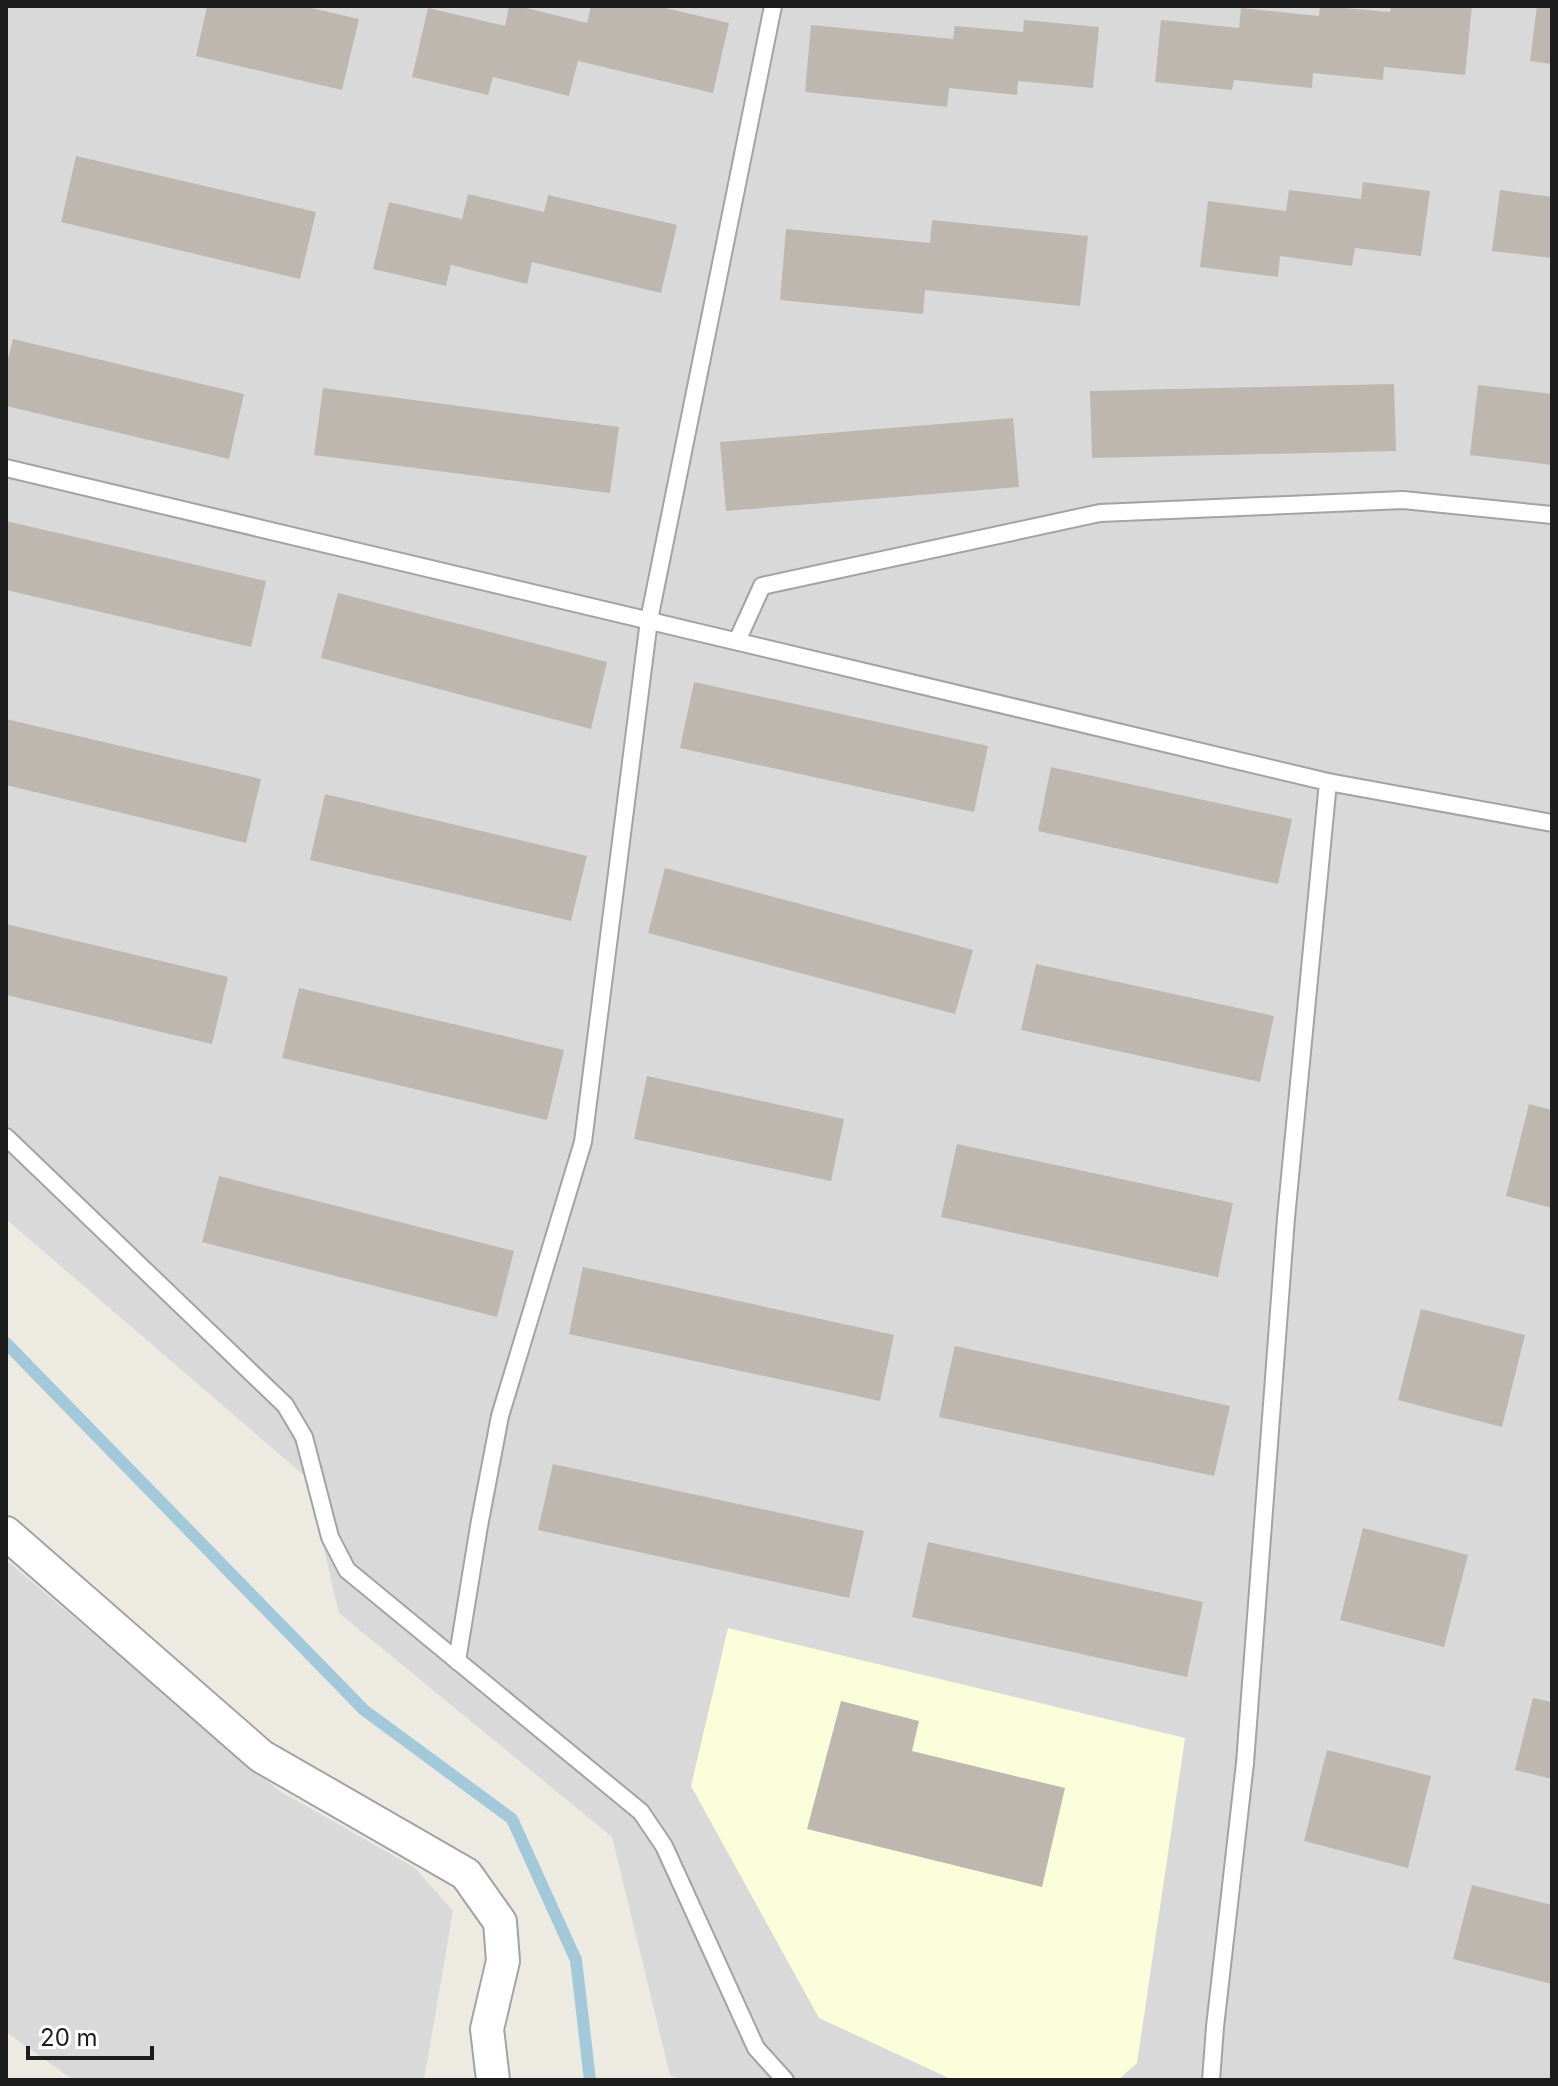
<svg xmlns="http://www.w3.org/2000/svg" width="1558" height="2086" font-family="Inter,sans-serif">
	<style>
		.residential { fill: #dad9d9 }
		.education { fill: #fafeda }
		.lines { fill: none; stroke-linecap: round; stroke-linejoin: round }
		.stream { stroke: #a3c8d9; stroke-width: 12 }
		.building { fill: #bdb7af }
		.lane-casing { stroke: #a3a3a3; stroke-width: 20 }
		.street-casing { stroke: #a3a3a3; stroke-width: 36 }
		.lane { stroke: #fff; stroke-width: 16 }
		.street { stroke: #fff; stroke-width: 32 }
	</style>
	<rect width="100%" height="100%" fill="#edeae2"/>
	<g class="residential">
		<polygon points="6,6 1552,6 1552,2080 681,2080 670,2075 612,1837 339,1613 307,1478 6,1219"/>
		<polygon points="6,1560 278,1790 415,1868 453,1911 424,2080 73,2080 6,2032"/>
	</g>
	<polygon class="education" points="728,1628 1185,1738 1137,2063 1118,2080 953,2080 819,2018 691,1786"/>
	<g class="lines">
		<polyline class="stream" points="6,1343 364,1710 512,1819 576,1960 590,2080"/>
	</g>
	<g class="building">
		<polygon points="207,6 303,6 359,19 342,90 196,56"/>
		<polygon points="509,6 518,6 587,23 591,6 657,6 729,23 713,93 578,61 569,96 493,77 488,95 412,77 428,8 505,26"/>
		<polygon points="1320,6 1390,12 1391,6 1472,6 1465,75 1384,67 1383,80 1313,73 1312,88 1234,80 1232,90 1155,82 1161,20 1239,28 1241,8 1319,16"/>
		<polygon points="1537,6 1552,6 1552,64 1530,61"/>
		<polygon points="1024,20 1099,27 1093,88 1018,81 1017,95 949,88 947,107 805,92 811,25 953,39 955,26 1023,32"/>
		<polygon points="76,156 316,212 300,279 61,222"/>
		<polygon points="1363,182 1430,191 1421,256 1355,248 1352,266 1280,256 1278,277 1200,267 1208,201 1286,211 1289,190 1361,199"/>
		<polygon points="1500,190 1552,197 1552,258 1492,251"/>
		<polygon points="468,194 544,212 548,195 677,225 661,293 532,262 527,284 451,265 446,286 373,269 389,202 462,219"/>
		<polygon points="932,220 1088,236 1080,306 925,290 923,314 780,300 786,229 930,243"/>
		<polygon points="13,339 244,394 229,459 6,406 6,367"/>
		<polygon points="1394,384 1396,451 1092,458 1090,391"/>
		<polygon points="1478,385 1552,394 1552,465 1470,455"/>
		<polygon points="323,388 619,427 610,493 314,455"/>
		<polygon points="1013,418 1019,487 726,511 720,442"/>
		<polygon points="6,521 266,581 251,647 6,590"/>
		<polygon points="338,593 607,662 591,729 321,658"/>
		<polygon points="694,682 988,746 974,812 680,748"/>
		<polygon points="6,719 261,779 246,843 6,785"/>
		<polygon points="1051,767 1292,819 1278,884 1038,831"/>
		<polygon points="325,794 587,856 571,921 310,860"/>
		<polygon points="665,868 973,950 955,1014 648,933"/>
		<polygon points="6,924 228,977 212,1044 6,995"/>
		<polygon points="1036,964 1274,1016 1260,1082 1021,1030"/>
		<polygon points="299,988 564,1050 547,1120 282,1058"/>
		<polygon points="647,1076 844,1119 831,1181 634,1139"/>
		<polygon points="1529,1104 1552,1110 1552,1208 1506,1196"/>
		<polygon points="957,1144 1233,1203 1218,1277 941,1217"/>
		<polygon points="219,1176 514,1251 497,1317 202,1242"/>
		<polygon points="583,1267 894,1335 880,1401 569,1334"/>
		<polygon points="1421,1309 1525,1335 1502,1427 1398,1400"/>
		<polygon points="955,1346 1230,1406 1214,1476 939,1417"/>
		<polygon points="553,1464 864,1531 849,1598 538,1530"/>
		<polygon points="1363,1528 1468,1555 1444,1647 1340,1620"/>
		<polygon points="928,1542 1203,1602 1187,1677 912,1617"/>
		<polygon points="1533,1698 1552,1702 1552,1779 1515,1770"/>
		<polygon points="841,1701 919,1721 912,1751 1065,1788 1042,1887 807,1829"/>
		<polygon points="1327,1750 1431,1776 1408,1868 1304,1841"/>
		<polygon points="1472,1885 1552,1905 1552,1984 1453,1959"/>
	</g>
	<g class="lines">
		<g class="lane-casing">
			<g id="lane">
				<polyline points="6,468 1328,782 1552,823"/>
				<polyline points="737,641 762,586 1100,513 1403,500 1552,515"/>
				<polyline points="6,1137 285,1405 304,1437 330,1537 347,1570 641,1812 664,1846 756,2048 785,2080"/>
				<polyline points="457,1661 479,1526 500,1416 583,1142 649,620 773,6"/>
				<polyline points="1211,2080 1215,2027 1245,1763 1286,1218 1328,782"/>
			</g>
		</g>
		<g class="street-casing">
			<polyline id="street" points="6,1533 261,1756 466,1874 500,1922 503,1961 487,2029 493,2080"/>
		</g>
		<use href="#lane" class="lane"/>
		<use href="#street" class="street"/>
	</g>
	<rect width="1558" height="2086" fill="none" stroke="#1c1c1c" stroke-width="16"/>
	<path d="M28 2046v12h124v-12" fill="none" stroke="#1c1c1c" stroke-width="4"/>
	<text x="40" y="2046" font-size="24" fill="#1c1c1c" stroke="#ffffff" stroke-width="6" paint-order="stroke">20 m</text>
</svg>
